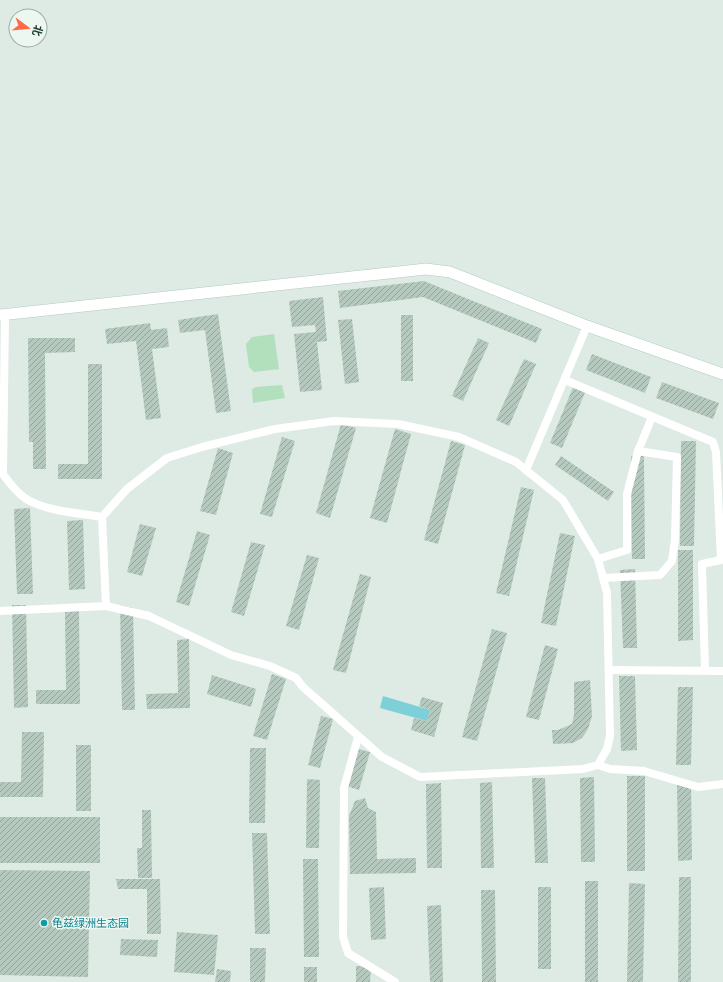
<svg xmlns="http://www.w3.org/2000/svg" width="723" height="982" font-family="Inter,'Noto Sans SC',sans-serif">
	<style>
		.park { fill: #b2dfbc }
		.water { fill: #7dcfd8 }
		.building { fill: url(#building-hatch) }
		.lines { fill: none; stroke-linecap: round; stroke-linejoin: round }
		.secondary-casing { stroke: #afccc0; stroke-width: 12 }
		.street { stroke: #fff; stroke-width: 8 }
		.secondary { stroke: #fff; stroke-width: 11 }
		.culture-dot { fill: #0f9aa8; stroke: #edf7f2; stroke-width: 1.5 }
		.labels { text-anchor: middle; stroke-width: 3; stroke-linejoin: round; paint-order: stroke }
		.culture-label { font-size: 11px; fill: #0d838f; stroke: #edf7f2; text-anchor: start }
	</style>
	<defs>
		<pattern id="building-hatch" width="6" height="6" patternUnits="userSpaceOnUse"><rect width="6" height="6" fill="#b5c9bf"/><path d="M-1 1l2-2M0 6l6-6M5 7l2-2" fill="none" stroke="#93a49c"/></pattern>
	</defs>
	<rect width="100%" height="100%" fill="#ddebe4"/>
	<g class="park">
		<polygon points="274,334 279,369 254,372 249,367 246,344 252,337"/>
		<polygon points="282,385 285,398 253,403 252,389 256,387"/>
	</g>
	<polygon class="water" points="383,696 430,710 427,721 380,708"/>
	<g class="building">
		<polygon points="424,281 542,329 536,343 423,297 340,308 338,291"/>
		<polygon points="323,297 327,341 317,342 322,390 300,392 294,334 316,332 315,325 292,327 289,301"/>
		<polygon points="218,314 231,411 216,413 205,330 180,333 178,320"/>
		<rect x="401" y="315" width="12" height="66"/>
		<polygon points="352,319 359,382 345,384 338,320"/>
		<polygon points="150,323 151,330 167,328 169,347 152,349 161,418 146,420 136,341 107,344 105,329"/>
		<polygon points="28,338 75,338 75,352 45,353 46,469 33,469 33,442 29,442"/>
		<polygon points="478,338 489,343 463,401 452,396"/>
		<polygon points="592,354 651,377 645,393 586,370"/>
		<polygon points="524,359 536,364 509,426 496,420"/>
		<polygon points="88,364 102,364 102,479 58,479 58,464 88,464"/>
		<polygon points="662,382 719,403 713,419 656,398"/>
		<polygon points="574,385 586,390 562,448 550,443"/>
		<polygon points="341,424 356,428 330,518 316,513"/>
		<polygon points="395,429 411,434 387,523 370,518"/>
		<polygon points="282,437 295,441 272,517 260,514"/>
		<polygon points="451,441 465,445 438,544 424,540"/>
		<polygon points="681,441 696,441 694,546 680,546"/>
		<polygon points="218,448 233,453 216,515 200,511"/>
		<polygon points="561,456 614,492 608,501 555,465"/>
		<polygon points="631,456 644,456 645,559 632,559"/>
		<polygon points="521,487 534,490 509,596 496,593"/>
		<polygon points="30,508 33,594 17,594 14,509"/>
		<polygon points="83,520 85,589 69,590 67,521"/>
		<polygon points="140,524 156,528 142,576 127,572"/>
		<polygon points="197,531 210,535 189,606 176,602"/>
		<polygon points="560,533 575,536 556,626 541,623"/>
		<polygon points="251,542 265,545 244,616 231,612"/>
		<polygon points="678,550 693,550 693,640 678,641"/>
		<polygon points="307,555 319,558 299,630 286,626"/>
		<polygon points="635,569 637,648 623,648 620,570"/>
		<polygon points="360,574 371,577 346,673 333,670"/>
		<polygon points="12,605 26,605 28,707 14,708"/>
		<polygon points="120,605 133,608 135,710 122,710"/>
		<polygon points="65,611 79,611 80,704 36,704 36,690 66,690"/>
		<polygon points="492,629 507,633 477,741 462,737"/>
		<polygon points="189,639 190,708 147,709 146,694 178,693 177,640"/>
		<polygon points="545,645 558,649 539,720 526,717"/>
		<polygon points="272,674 286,679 267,740 253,736"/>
		<polygon points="212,675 256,689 251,707 207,694"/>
		<polygon points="619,676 635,676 637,750 621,751"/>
		<polygon points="590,680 592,716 588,729 582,738 573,743 553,744 552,730 558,730 572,724 574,715 574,682"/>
		<polygon points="678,687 693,687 691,765 676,765"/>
		<polygon points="422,697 443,703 434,737 411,730 414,718 427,721 430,710 419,706"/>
		<polygon points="321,716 333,719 320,768 308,765"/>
		<polygon points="22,732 44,732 43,797 0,797 0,782 21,782"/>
		<rect x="76" y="745" width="15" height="66"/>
		<polygon points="250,748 266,748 265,823 249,823"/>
		<polygon points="354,748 370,752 359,790 343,785"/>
		<rect x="627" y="776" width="18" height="95"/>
		<polygon points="594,777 595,862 581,862 580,778"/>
		<polygon points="532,778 545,778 548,863 535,863"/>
		<polygon points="307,779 320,780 319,848 306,848"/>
		<polygon points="677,781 691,781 692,860 678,861"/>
		<polygon points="492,782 494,868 481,868 480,783"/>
		<polygon points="441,783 442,868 427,868 426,784"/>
		<polygon points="365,798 368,808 376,812 377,859 416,858 416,873 350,874 349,816 355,801"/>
		<polygon points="142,810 151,810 152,878 138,878 137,848 142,848"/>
		<rect x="0" y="817" width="100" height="46"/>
		<polygon points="252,833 267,833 270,934 255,934"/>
		<polygon points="303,859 318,859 319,957 304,957"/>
		<polygon points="0,870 90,871 88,977 0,975"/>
		<polygon points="679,877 691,877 691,982 678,982"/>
		<polygon points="116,879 160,879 161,934 147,934 147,889 118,889"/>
		<rect x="585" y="881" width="13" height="101"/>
		<polygon points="629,883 645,884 643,982 627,982"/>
		<polygon points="384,887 386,939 371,940 369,888"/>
		<rect x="538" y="887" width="13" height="82"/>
		<polygon points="481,890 495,890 496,982 482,982"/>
		<polygon points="441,905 443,982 430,982 427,906"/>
		<polygon points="177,932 218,935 214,975 174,972"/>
		<polygon points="121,939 158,940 157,957 120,955"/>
		<polygon points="250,948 266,948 265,982 250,982"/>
		<polygon points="356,966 371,967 370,982 356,982"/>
		<rect x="304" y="967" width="13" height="15"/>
		<polygon points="217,969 231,971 230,982 215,982"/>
	</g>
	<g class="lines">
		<g class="secondary-casing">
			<polyline id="secondary" points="0,315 426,269 450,272 587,326 723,374"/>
		</g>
		<g class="street">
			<polyline points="565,380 713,442 716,452 721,560 702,564 705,671"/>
			<polyline points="526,470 587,326"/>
			<polyline points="102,517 127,489 167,458 202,447 275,429 334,421 398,424 459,437 516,462 563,500 598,559 607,593 610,736 607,749 598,765 583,769 420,777 382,757 303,687 296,678 270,666 231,655 149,616 106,606"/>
			<polyline points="598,559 627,550 627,494 638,451"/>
			<polyline points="603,578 660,575 672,561 675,539 677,457 638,451 652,417"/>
			<path d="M0 611 106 606 102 517C79 513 53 512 32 502 20 497 10 484 3 474L5 315"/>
			<polyline points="609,670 723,671"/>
			<polyline points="358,737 344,788 343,937 348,953 395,982"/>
			<polyline points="598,765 610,769 644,771 698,787 723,784"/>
		</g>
		<use href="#secondary" class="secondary"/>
	</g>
	<circle class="culture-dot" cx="44" cy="923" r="4"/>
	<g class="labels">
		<g class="culture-label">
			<text x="52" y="927">龟兹绿洲生态园</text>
		</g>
	</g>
	<g transform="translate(28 28) rotate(106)"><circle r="19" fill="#edf7f2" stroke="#9aaca5"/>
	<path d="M0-3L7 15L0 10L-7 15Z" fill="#ff6a47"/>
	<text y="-6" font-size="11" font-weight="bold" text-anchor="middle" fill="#1d3c32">北</text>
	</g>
</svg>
